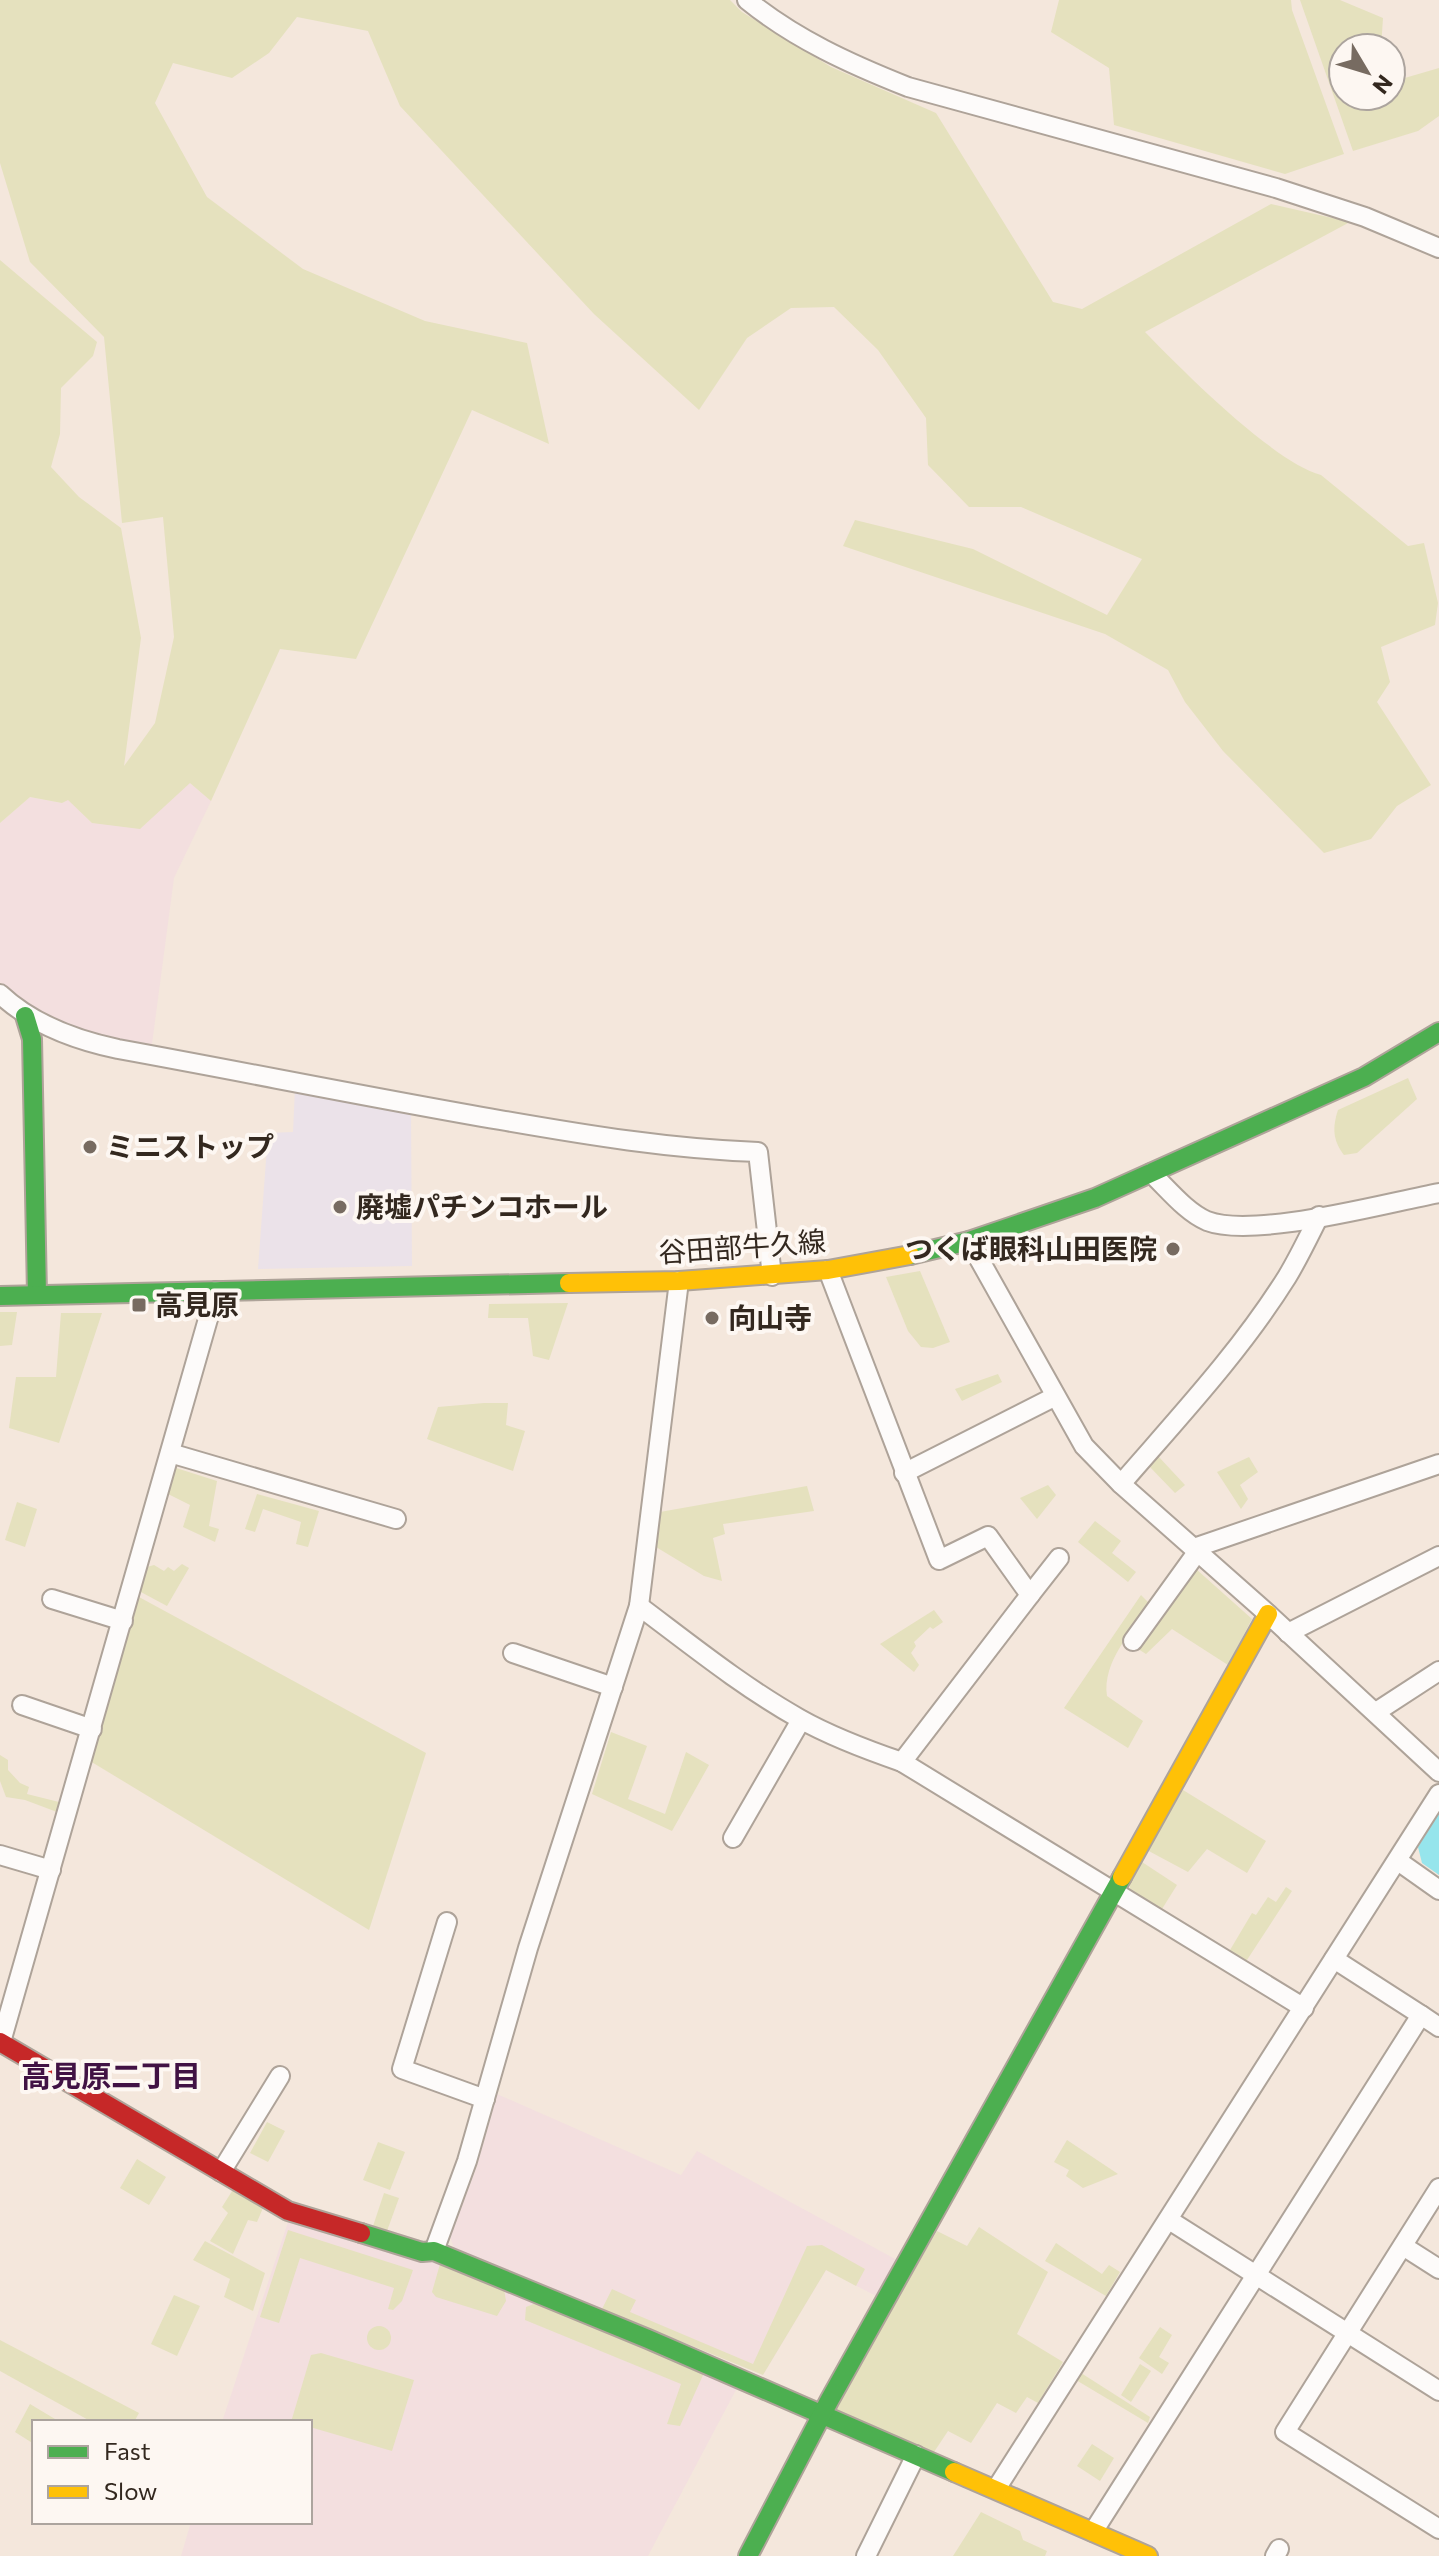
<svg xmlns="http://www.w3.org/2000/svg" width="1439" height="2556" font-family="Commissioner,'Noto Sans JP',sans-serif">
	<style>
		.commercial { fill: #ebe2e9 }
		.industrial { fill: #f3dfdf }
		.green { fill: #e5e1be }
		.water { fill: #96e5ec }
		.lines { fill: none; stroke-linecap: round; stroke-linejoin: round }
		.street-casing { stroke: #aea399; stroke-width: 22 }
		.fast-casing { stroke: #aea399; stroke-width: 22 }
		.slow-casing { stroke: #aea399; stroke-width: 22 }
		.jam-casing { stroke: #aea399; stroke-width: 22 }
		.street { stroke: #fdfbfa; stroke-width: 18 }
		.fast { stroke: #4caf50; stroke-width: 18 }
		.slow { stroke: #ffc107; stroke-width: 18 }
		.jam { stroke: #c62828; stroke-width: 18 }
		.poi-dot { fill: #776b61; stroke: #fdf7f2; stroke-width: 3 }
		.labels { text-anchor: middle; stroke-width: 8; stroke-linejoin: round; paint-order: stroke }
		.poi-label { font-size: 28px; font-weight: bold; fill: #33281f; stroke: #fdf7f2; text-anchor: start }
		.street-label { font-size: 28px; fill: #33281f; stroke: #fdf7f2 }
		.neighbourhood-label { font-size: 30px; font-weight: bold; fill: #411244; stroke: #fdf7f2 }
	</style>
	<rect width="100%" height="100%" fill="#f4e7dc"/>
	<polygon class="commercial" points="295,1088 411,1111 412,1266 258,1269 268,1133 293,1132"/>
	<g class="industrial">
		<polygon points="190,783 211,801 174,878 152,1044 86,1035 19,1001 0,982 0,823 30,797 62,803 68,799 92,823"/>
		<polygon points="497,2094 681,2175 697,2151 897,2260 876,2296 826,2270 763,2375 454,2248 450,2237 476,2169"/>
		<polygon points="289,2219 432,2261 737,2388 648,2556 181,2556 191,2522 310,2522 310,2422 222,2422"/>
	</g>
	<g class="green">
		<path d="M0 0H730L742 12 831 67 936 113 1053 302 1082 309 1271 204 1350 222 1145 332C1181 369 1273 462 1321 475L1408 546 1424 543 1438 603 1435 625 1381 647 1390 682 1377 702 1431 785 1397 806 1371 839 1324 853 1223 751 1185 702 1168 670 1105 634 843 546 855 520 973 549 1107 615 1142 559 1021 507H969L928 465 926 418 878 350 834 307 791 308 747 338 699 410 594 314 400 106 368 31 297 17 269 53 232 78 173 63 155 103 207 197 303 269 425 321 527 343 549 444 472 410 356 659 280 649 211 801 190 783 140 829 92 823 68 800 62 803 30 797 0 823V260L97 342 93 356 61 388 60 434 51 467 79 497 121 528 141 638 124 766 155 723 174 637 163 517 122 523 104 337 30 262 0 163Z"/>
		<polygon points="1059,0 1291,0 1292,10 1344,154 1285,174 1114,125 1109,68 1051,32"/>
		<polygon points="1300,0 1340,0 1383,18 1381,48 1343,48 1343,96 1391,96 1391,82 1439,68 1439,116 1418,131 1353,151"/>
		<path d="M1408 1078 1417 1099 1357 1153 1344 1155C1333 1141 1332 1128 1338 1110Z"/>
		<polygon points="920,1271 950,1342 933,1348 921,1347 908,1331 886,1277"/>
		<polygon points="568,1303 549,1360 533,1356 528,1318 488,1318 489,1304"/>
		<polygon points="0,1312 17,1312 12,1345 0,1346"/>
		<polygon points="61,1313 102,1313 59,1443 9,1428 16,1377 56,1377"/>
		<polygon points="998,1374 1002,1382 962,1401 955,1389"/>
		<polygon points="484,1403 508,1403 506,1425 525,1431 513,1471 427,1439 438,1407"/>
		<polygon points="1158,1456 1185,1485 1175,1493 1148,1465"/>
		<polygon points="1249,1457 1258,1472 1240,1485 1248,1499 1241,1509 1217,1472"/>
		<polygon points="173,1467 217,1481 209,1526 219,1529 215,1542 183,1527 190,1505 166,1493"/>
		<polygon points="1048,1485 1056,1495 1037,1519 1020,1498"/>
		<polygon points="807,1486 814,1511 723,1524 725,1534 713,1538 722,1581 704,1576 656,1547 660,1512"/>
		<polygon points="257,1494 319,1511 308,1547 296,1544 301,1522 263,1509 255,1532 245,1529"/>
		<polygon points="17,1502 37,1509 25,1547 5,1540"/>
		<polygon points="1095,1521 1121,1541 1112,1553 1136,1572 1128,1582 1078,1542"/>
		<polygon points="182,1564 189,1568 167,1606 139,1591 147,1567 154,1565 164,1571 168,1567 174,1571"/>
		<polygon points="1196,1569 1252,1619 1228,1665 1172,1629 1146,1654 1135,1647"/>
		<path d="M1141 1595 1150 1604C1132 1631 1102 1662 1107 1696L1143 1721 1128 1748 1064 1708Z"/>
		<polygon points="139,1597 426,1753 369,1930 90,1761"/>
		<polygon points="934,1610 943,1622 933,1629 930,1627 914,1642 916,1646 911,1653 919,1665 914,1672 880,1644"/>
		<polygon points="611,1732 647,1746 628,1799 665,1814 686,1752 709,1765 672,1831 592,1794"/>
		<polygon points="0,1755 8,1760 8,1770 20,1783 29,1787 27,1794 59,1802 57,1812 25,1800 6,1797 0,1781"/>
		<polygon points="1183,1790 1266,1841 1247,1873 1207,1849 1188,1872 1145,1849"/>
		<polygon points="1142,1862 1177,1885 1162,1909 1130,1889 1130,1883"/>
		<polygon points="1286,1887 1292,1891 1245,1963 1230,1950 1252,1913 1256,1915 1268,1897 1276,1902"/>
		<polygon points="267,2122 285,2131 268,2162 250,2153"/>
		<polygon points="1067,2140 1118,2174 1083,2188 1066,2176 1069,2170 1054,2162"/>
		<polygon points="378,2142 405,2152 390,2190 363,2180"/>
		<polygon points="137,2159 166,2177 149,2205 120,2188"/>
		<polygon points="234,2188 263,2208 257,2222 248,2220 233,2254 210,2241 228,2213 222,2207"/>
		<polygon points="384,2193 399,2198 387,2231 373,2226"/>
		<polygon points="979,2227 1048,2272 1017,2334 1063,2362 1038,2403 1027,2397 1016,2413 997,2403 971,2443 948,2431 934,2452 832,2409 937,2231 967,2246"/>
		<polygon points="288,2230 413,2270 402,2301 393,2310 388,2309 394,2288 300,2258 279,2323 260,2317"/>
		<polygon points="205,2241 265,2273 253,2311 224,2297 230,2279 193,2260"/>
		<polygon points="1056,2243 1102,2274 1109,2265 1120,2272 1106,2296 1045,2261"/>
		<polygon points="822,2245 865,2269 856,2286 826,2270 763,2375 602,2309 612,2289 636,2300 630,2312 753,2364 807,2246"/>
		<polygon points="440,2264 504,2289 506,2301 497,2316 436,2297 432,2292"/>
		<polygon points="174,2295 200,2306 177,2356 151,2344"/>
		<polygon points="536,2303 704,2373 680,2426 667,2424 681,2384 525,2320 526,2307"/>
		<circle cx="379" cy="2338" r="12"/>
		<polygon points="1160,2327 1172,2335 1159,2357 1169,2363 1162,2374 1139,2358"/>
		<polygon points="0,2340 139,2413 134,2422 92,2422 0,2371"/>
		<polygon points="321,2353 414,2380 392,2451 310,2427 310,2422 291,2422 311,2355"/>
		<polygon points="1140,2364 1151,2371 1131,2402 1121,2395"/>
		<polygon points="1081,2373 1150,2417 1148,2423 1076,2380"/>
		<polygon points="30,2404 60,2422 34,2422 34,2444 15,2432"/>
		<polygon points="1092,2444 1114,2458 1100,2481 1077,2466"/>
		<polygon points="981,2512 1020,2531 1023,2540 1047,2551 1045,2556 953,2556"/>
	</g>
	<polygon class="water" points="1439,1813 1439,1875 1422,1863 1418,1847"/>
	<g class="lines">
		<g class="street-casing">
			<g id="street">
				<path d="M747 0C795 39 850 64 908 87L1276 188 1365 217 1439 248"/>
				<path d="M0 994C32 1024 75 1040 118 1049 245 1072 372 1098 500 1120 586 1135 671 1149 758 1152L772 1276"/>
				<path d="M1151 1173C1168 1189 1186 1212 1207 1221 1254 1239 1385 1203 1439 1193"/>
				<polyline points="969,1241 1084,1446 1121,1484 1268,1614 1439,1772"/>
				<polyline points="828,1270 939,1560 988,1536 1030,1595 902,1762"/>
				<polyline points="170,1453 396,1519"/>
				<polyline points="904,1473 1054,1397"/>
				<path d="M1121 1484C1179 1417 1240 1352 1287 1277 1299 1257 1309 1236 1319 1216"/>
				<polyline points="1194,1548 1439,1464"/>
				<polyline points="1030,1595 1059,1558"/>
				<polyline points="52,1599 123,1621"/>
				<path d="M639 1606C691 1645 743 1687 800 1719 832 1737 867 1750 902 1762L1304 2008"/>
				<polyline points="1288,1633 1439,1556"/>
				<polyline points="1133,1641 1198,1551"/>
				<polyline points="513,1653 613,1687"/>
				<polyline points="22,1705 92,1729"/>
				<polyline points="1376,1712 1439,1671"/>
				<polyline points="733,1838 801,1720"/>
				<polyline points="0,1855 51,1870"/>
				<polyline points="1398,1861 1439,1890"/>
				<polyline points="447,1922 402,2069 485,2099"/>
				<polyline points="1421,2015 1439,2027"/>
				<polyline points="1,2042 216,1291"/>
				<polyline points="221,2172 280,2076"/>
				<polyline points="1439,2188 1285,2432 1439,2529"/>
				<polyline points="1169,2220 1439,2391"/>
				<polyline points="1403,2246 1439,2269"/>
				<polyline points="434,2251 467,2161 528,1948 639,1606 679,1281"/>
				<polyline points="996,2489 1439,1794"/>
				<polyline points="1093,2532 1421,2015 1334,1959"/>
				<polyline points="866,2556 916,2455"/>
				<polyline points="1275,2556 1279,2549"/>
			</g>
		</g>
		<g class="fast-casing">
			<g id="fast">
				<polyline points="25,1016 32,1039 37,1295"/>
				<polyline points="910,1255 969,1241 1095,1198 1364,1077 1439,1032"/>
				<polyline points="0,1296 569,1283"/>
				<polyline points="361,2233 422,2252 434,2251 648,2339 954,2472"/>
				<polyline points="748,2556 829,2401 1122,1877"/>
			</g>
		</g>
		<g class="slow-casing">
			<g id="slow">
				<polyline points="569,1283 679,1281 828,1270 910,1255"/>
				<polyline points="1122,1877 1268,1614"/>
				<polyline points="954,2472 1148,2556"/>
			</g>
		</g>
		<g class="jam-casing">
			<polyline id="jam" points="0,2042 288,2211 361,2233"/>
		</g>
		<use href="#street" class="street"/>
		<use href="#fast" class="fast"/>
		<use href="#slow" class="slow"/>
		<use href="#jam" class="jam"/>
	</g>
	<g class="poi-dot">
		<circle cx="90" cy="1147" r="8"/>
		<circle cx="340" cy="1207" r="8"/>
		<circle cx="1173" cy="1249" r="8"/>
		<rect x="131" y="1297" width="16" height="16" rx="4"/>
		<circle cx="712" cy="1318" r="8"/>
	</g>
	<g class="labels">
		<g class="poi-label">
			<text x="106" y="1157">ミニストップ</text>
			<text x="356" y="1217">廃墟パチンコホール</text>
			<text x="1157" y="1259" text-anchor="end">つくば眼科山田医院</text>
			<text x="155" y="1315">高見原</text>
			<text x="728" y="1328">向山寺</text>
		</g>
		<g class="street-label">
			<text transform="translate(742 1247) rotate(-4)" y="10">谷田部牛久線</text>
		</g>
		<g class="neighbourhood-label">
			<text x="111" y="2087">高見原二丁目</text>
		</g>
	</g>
	<rect x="32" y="2420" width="280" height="104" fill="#fdf7f2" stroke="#aca49e" stroke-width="2"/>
	<rect x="48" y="2446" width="40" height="12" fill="#4caf50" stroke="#aca49e" stroke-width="2"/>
	<text x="104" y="2460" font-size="24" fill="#33281f">Fast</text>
	<rect x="48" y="2486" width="40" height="12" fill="#ffc107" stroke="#aca49e" stroke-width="2"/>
	<text x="104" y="2500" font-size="24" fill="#33281f">Slow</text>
	<g transform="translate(1367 72) rotate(128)"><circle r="38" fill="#fdf7f2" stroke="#aca49e" stroke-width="2"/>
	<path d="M0-6L14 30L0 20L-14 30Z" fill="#776b61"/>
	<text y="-12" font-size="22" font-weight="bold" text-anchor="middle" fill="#33281f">N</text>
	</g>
</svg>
